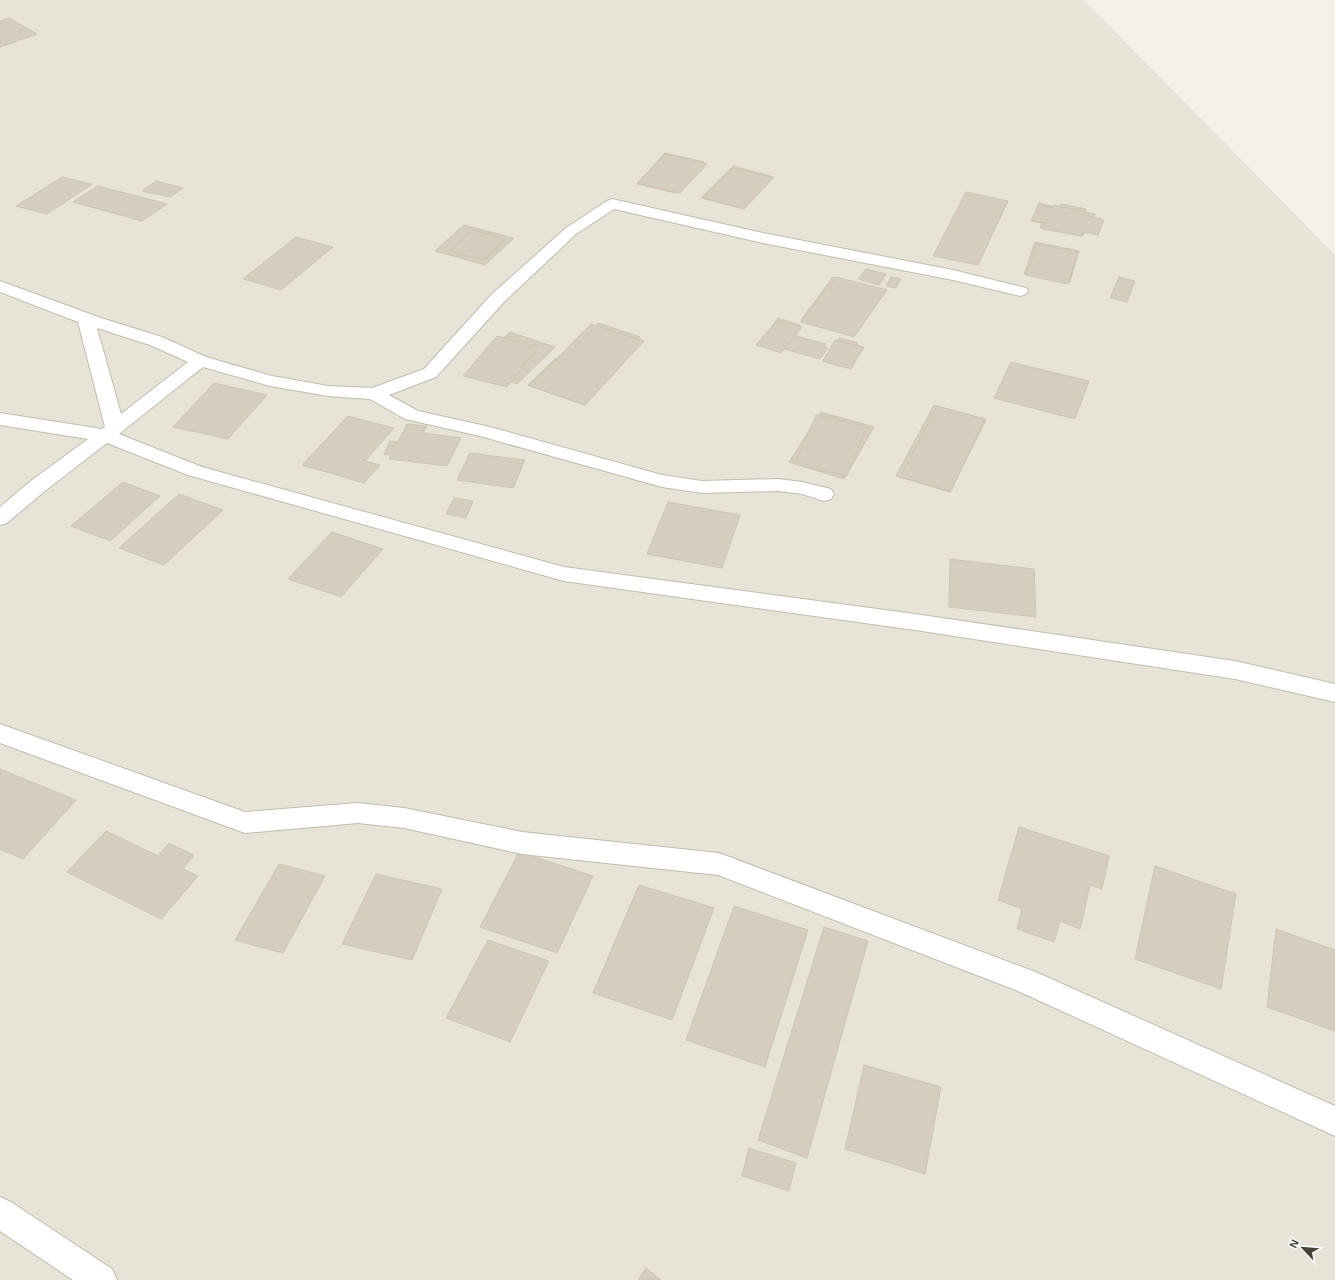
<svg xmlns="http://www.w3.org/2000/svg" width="1335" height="1280" font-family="Arial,sans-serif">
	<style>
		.residential { fill: #e7e3d6 }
		.building { fill: #d5cdbd; stroke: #cfc5b1 }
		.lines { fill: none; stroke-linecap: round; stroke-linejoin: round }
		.minor-casing { stroke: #c1bcad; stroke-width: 2 }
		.minor { fill: #fff; fill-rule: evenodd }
	</style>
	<rect width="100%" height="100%" fill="#f3f1e8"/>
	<polygon class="residential" points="0,0 1084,0 1335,255 1335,1280 0,1280"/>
	<g class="building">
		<polygon points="9,18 37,34 0,47 0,21"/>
		<polygon points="665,153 704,162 676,193 637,184"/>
		<polygon points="666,154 707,164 680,193 637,183"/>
		<polygon points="733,166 774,177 744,209 701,198"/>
		<polygon points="734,168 773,178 743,209 703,198"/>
		<polygon points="62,177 92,184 47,214 16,206"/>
		<polygon points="156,181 183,188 170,197 142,191"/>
		<polygon points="98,186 167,204 142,221 73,202"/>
		<polygon points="966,192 1008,201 978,265 933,256"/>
		<polygon points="1039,203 1059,208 1061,204 1086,209 1085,212 1095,214 1094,218 1101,219 1095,233 1085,231 1083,236 1040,228 1042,223 1031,221"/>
		<polygon points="1041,205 1052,208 1053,205 1089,213 1088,216 1104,220 1098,235 1083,232 1081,236 1043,229 1046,223 1034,221"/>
		<polygon points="464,225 514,238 485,265 435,251"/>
		<polygon points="472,230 506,239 484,260 450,251"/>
		<polygon points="296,237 333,247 281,290 243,279"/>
		<polygon points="1035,242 1079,251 1070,282 1024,274"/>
		<polygon points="1037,244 1078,252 1068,284 1026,275"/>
		<polygon points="866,269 886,274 879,285 858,279"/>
		<polygon points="833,277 885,291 854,335 801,320"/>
		<polygon points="836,277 887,290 854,337 801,322"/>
		<polygon points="891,277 901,279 896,288 886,286"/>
		<polygon points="1119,277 1135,281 1127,302 1110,298"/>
		<polygon points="778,318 800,325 793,335 826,344 824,347 828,348 820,359 784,349 782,351 758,345"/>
		<polygon points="777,320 802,327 781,353 756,345"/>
		<polygon points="598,323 640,337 608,370 615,372 584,405 528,385 556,358 561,359"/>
		<polygon points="591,324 644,341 585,405 530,386"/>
		<polygon points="510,332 555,347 517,384 471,369"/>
		<polygon points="497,336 539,346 507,387 463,376"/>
		<polygon points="839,338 858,343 842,367 823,361"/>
		<polygon points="835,340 864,347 851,369 823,361"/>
		<polygon points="1011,362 1089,381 1075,419 994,398"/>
		<polygon points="214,383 267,395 228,439 173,427"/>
		<polygon points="934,405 986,420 950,492 896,476"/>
		<polygon points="937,406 985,419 951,491 900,477"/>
		<polygon points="821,412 874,427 844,479 789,462"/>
		<polygon points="816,415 867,426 847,476 795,464"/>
		<polygon points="348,416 394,428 365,461 380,465 364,483 302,465"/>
		<polygon points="407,424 427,426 423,433 461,438 447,466 389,459 391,455 384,454 390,441 398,442"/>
		<polygon points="470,453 525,460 513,488 457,480"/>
		<polygon points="123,482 160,496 110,541 71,526"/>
		<polygon points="179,494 223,510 164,565 119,548"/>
		<polygon points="454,498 473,501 466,518 446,514"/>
		<polygon points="668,502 740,515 722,568 647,554"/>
		<polygon points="332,532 383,549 341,597 288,579"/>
		<polygon points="950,559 1034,569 1036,617 949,607"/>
		<polygon points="0,769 76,800 23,859 0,849"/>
		<polygon points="1019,827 1109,856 1102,889 1090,885 1080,929 1060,921 1054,942 1017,929 1022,909 998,900"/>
		<polygon points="106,831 158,856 169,843 194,855 183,869 198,876 161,919 67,872"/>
		<polygon points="519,852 593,876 557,953 480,927"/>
		<polygon points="279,864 325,876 283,953 235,940"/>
		<polygon points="1155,866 1236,894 1221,989 1135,959"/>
		<polygon points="376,874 442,889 412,960 342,944"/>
		<polygon points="639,885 714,908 672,1020 593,993"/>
		<polygon points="734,906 808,930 765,1067 686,1040"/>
		<polygon points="824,927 868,941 807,1158 758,1140"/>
		<polygon points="1276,929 1335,950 1335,1031 1267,1007"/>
		<polygon points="488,940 549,961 510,1042 446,1018"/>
		<polygon points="864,1065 941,1087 925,1174 845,1149"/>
		<polygon points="749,1148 796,1163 789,1191 742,1176"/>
		<polygon points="646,1268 661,1280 638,1280"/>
	</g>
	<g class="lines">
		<g class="minor-casing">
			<g id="minor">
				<path d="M612 199 763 233 953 270 1026 288 1028 291 1026 294 1020 296 953 280 763 243 614 209 576 234 504 302 436 377 389 395 418 411 490 427 662 475 702 481 778 479 802 482 831 489 834 494 831 499 824 501 802 494 778 491 702 493 662 487 480 436 405 419 370 399 328 396 270 386 203 367 119 434 202 467 564 567 915 614 1235 661 1335 684V702L1235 679 915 630 564 581 188 475 107 443 46 490 7 523 0 525V507L32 480 88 439 0 425V413L102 429 105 427 78 322 0 292V281L101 318 162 337 206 357 272 376 328 386 372 388 424 369 492 294 566 228 607 201ZM97 328 150 345 188 362 121 414Z"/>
				<polygon points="0,724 245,812 358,803 404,808 522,832 719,853 1038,973 1335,1106 1335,1136 1018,991 718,875 522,854 404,828 358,823 245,833 0,743"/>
				<polygon points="0,1197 11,1202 112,1269 117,1280 73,1280 0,1231"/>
			</g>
		</g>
		<use href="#minor" class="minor"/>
	</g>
	<g transform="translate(1303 1248) rotate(296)" stroke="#ffffff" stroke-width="3" paint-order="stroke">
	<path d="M0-3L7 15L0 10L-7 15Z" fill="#464137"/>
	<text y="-6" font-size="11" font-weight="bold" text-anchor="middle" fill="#464137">N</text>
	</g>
</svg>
